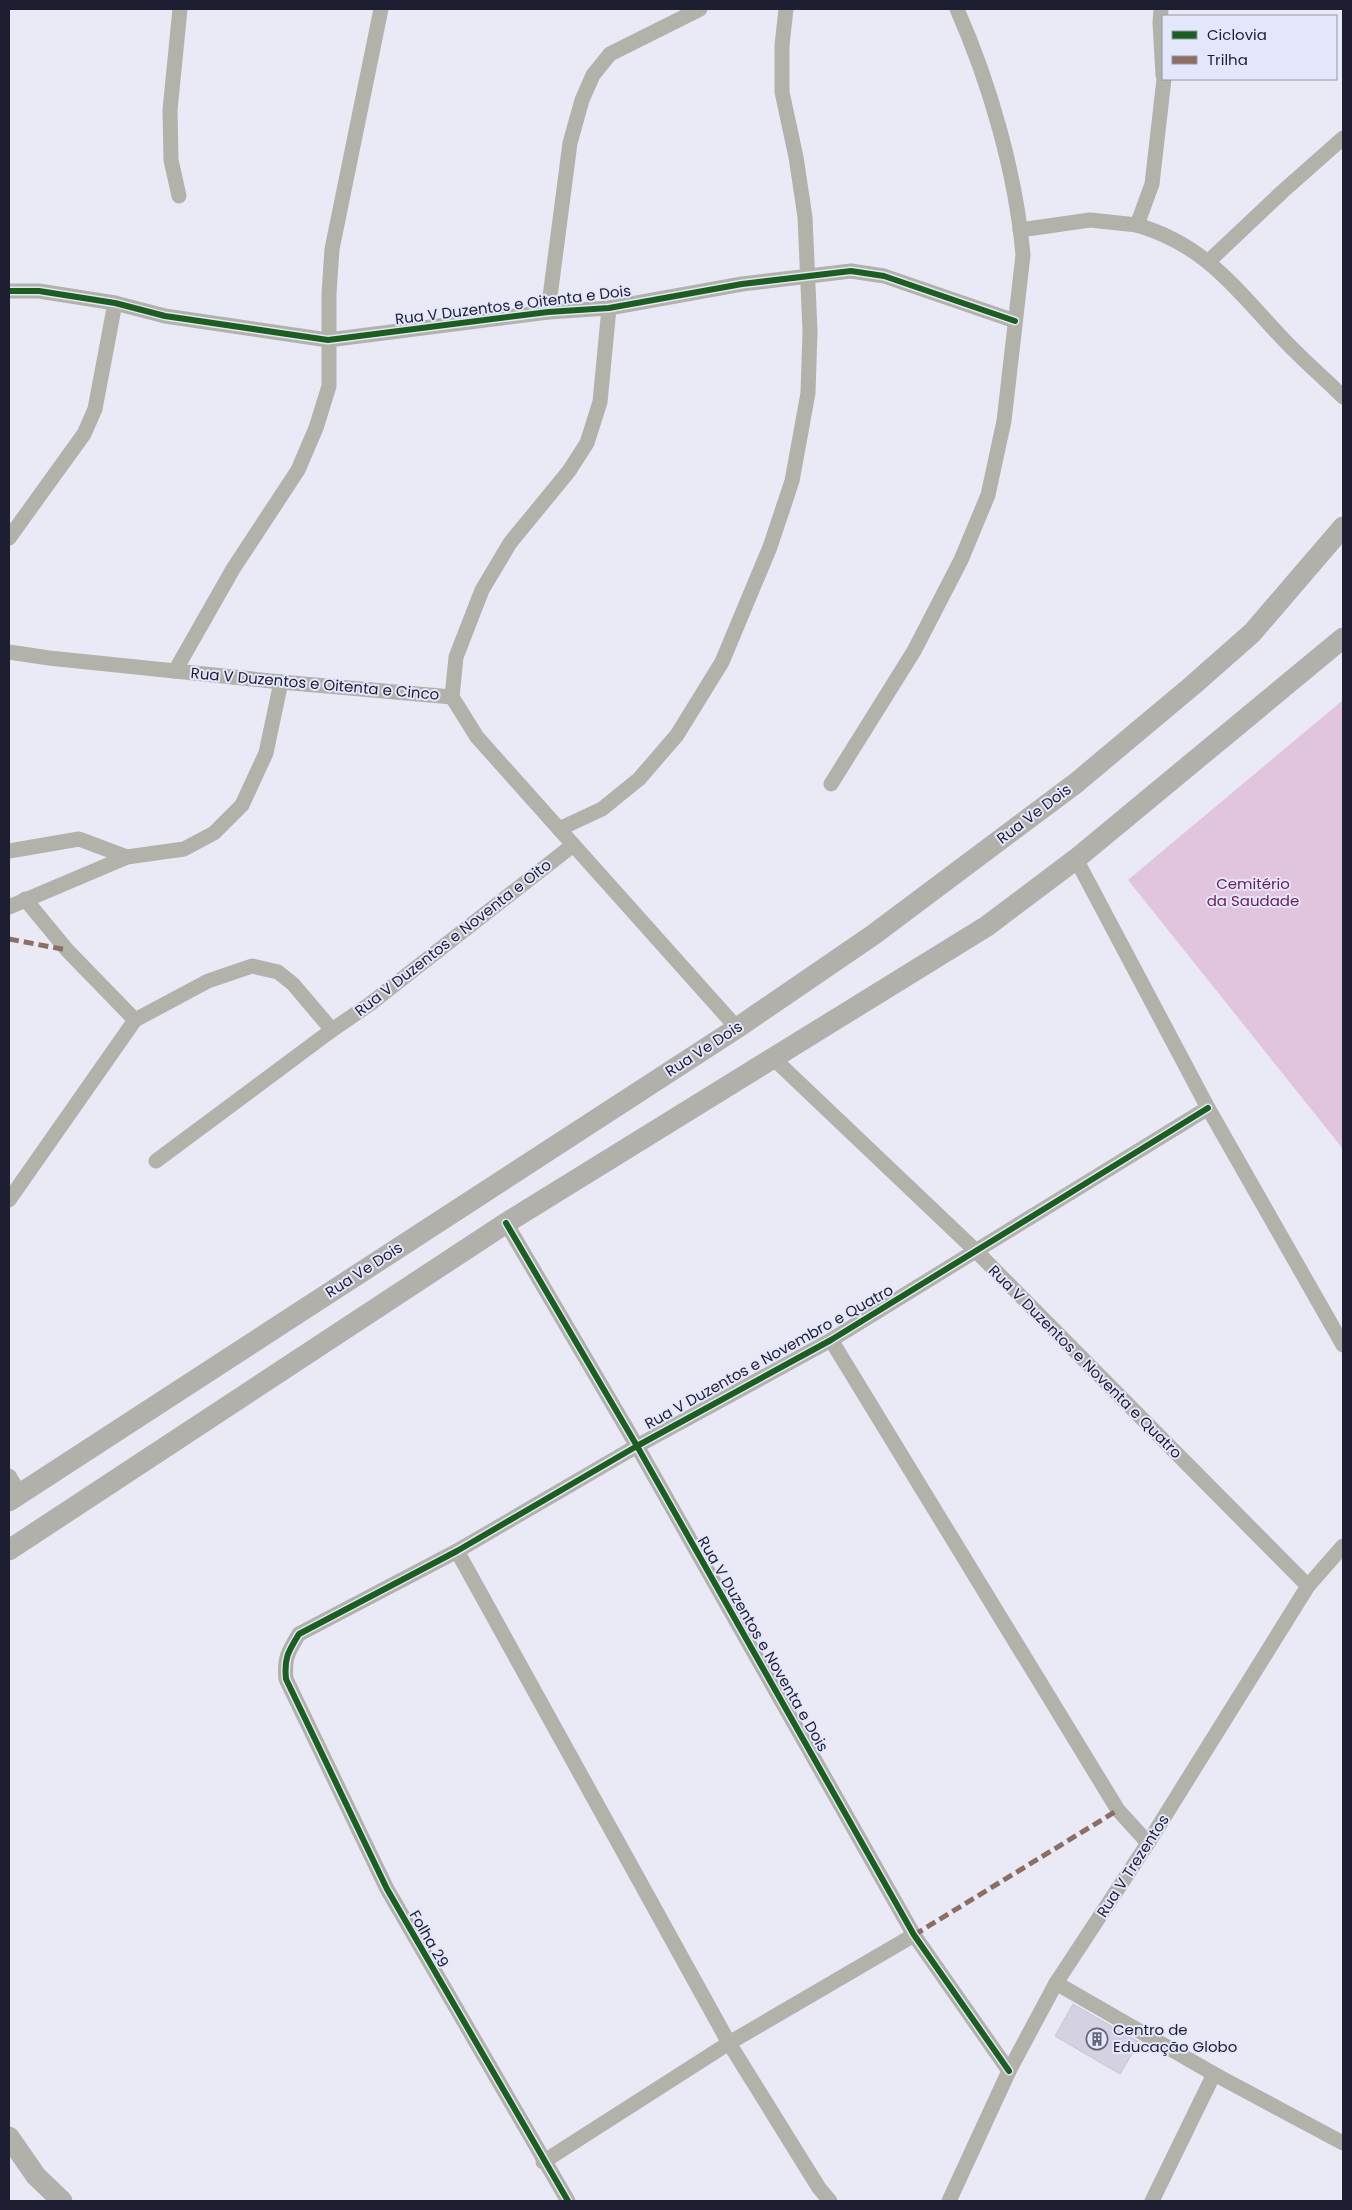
<svg xmlns="http://www.w3.org/2000/svg" width="1352" height="2210" font-family="Poppins,sans-serif">
	<style>
		.green { fill: #e1c4dd }
		.building { fill: #d4d2e2; stroke: #c9c6d4 }
		.lines { fill: none; stroke-linecap: round; stroke-linejoin: round }
		.street { stroke: #b2b1aa; stroke-width: 15 }
		.secondary { stroke: #b2b0aa; stroke-width: 21 }
		.quiet { stroke: #8d6e63; stroke-width: 5; stroke-dasharray: 10 5; stroke-linecap: butt }
		.cycleway-casing { stroke: #e4e6fb; stroke-width: 9 }
		.cycleway { stroke: #1b5e20; stroke-width: 6 }
		.labels { text-anchor: middle; stroke-width: 4; stroke-linejoin: round; paint-order: stroke }
		.street-label { font-size: 15px; fill: #1d1e31; stroke: #e4e6fb }
		.park-label { font-size: 15px; fill: #6c2058; stroke: #e4e6fb }
		.poi-label { font-size: 15px; fill: #1d1e31; stroke: #e4e6fb; text-anchor: start }
	</style>
	<rect width="100%" height="100%" fill="#e9eaf6"/>
	<polygon class="green" points="1343,700 1343,1149 1128,880"/>
	<polygon class="building" points="1073,2004 1139,2042 1120,2074 1055,2036"/>
	<g class="lines">
		<g class="street">
			<polyline points="1161,9 1160,23 1163,75"/>
			<polyline points="179,196 171,160 170,110 180,9"/>
			<path d="M1137 225C1208 246 1237 291 1285 341 1304 361 1324 378 1343 397"/>
			<polyline points="1020,230 1090,220 1137,225 1152,184 1164,79"/>
			<polyline points="1209,261 1282,192 1343,138"/>
			<polyline points="9,291 39,291 115,303 165,316 328,340 548,312 609,308 742,284 851,271 884,276 1015,321"/>
			<polyline points="548,312 570,143 582,100 593,75 610,54 700,9"/>
			<polyline points="9,538 84,434 95,409 115,303"/>
			<polyline points="9,652 49,658 281,682 452,697"/>
			<polyline points="175,671 233,569 298,470 316,428 329,386 329,294 332,249 381,9"/>
			<polyline points="452,697 477,737 737,1028"/>
			<polyline points="452,697 456,657 482,590 510,543 569,471 587,443 600,402 609,308"/>
			<path d="M831 784 914 651 961 560 988 495 1004 421 1023 255C1016 174 990 84 957 9"/>
			<polyline points="559,829 602,809 639,779 677,735 722,662 770,547 792,481 808,393 810,331 805,217 796,157 782,92 782,45 786,9"/>
			<polyline points="9,851 79,839 127,857"/>
			<polyline points="1076,859 1208,1108 1343,1345"/>
			<polyline points="25,899 67,950 135,1020"/>
			<polyline points="9,907 127,857 184,849 214,833 242,805 266,753 281,682"/>
			<polyline points="773,1058 976,1251 1308,1586"/>
			<polyline points="156,1161 332,1030"/>
			<polyline points="9,1200 135,1020 208,981 252,966 278,972 293,984 332,1030 370,1004 573,845"/>
			<polyline points="506,1223 637,1446 914,1935 1009,2071"/>
			<polyline points="831,1340 1118,1810 1148,1843"/>
			<polyline points="9,1476 20,1494"/>
			<polyline points="457,1551 729,2043 819,2188 830,2201"/>
			<polyline points="1056,1983 1214,2074 1343,2143"/>
			<polyline points="543,2162 729,2043 914,1935"/>
			<path d="M568 2201 387 1889 286 1679C284 1658 288 1652 299 1634L457 1551 637 1446 831 1340 1208 1108"/>
			<polyline points="949,2201 1009,2071 1056,1983 1148,1843 1308,1586 1343,1546"/>
			<polyline points="1152,2201 1214,2074"/>
		</g>
		<g class="secondary">
			<polyline points="9,1501 737,1028 873,935 1076,783 1193,685 1252,633 1343,527"/>
			<polyline points="9,1550 506,1223 987,926 1076,859 1343,638"/>
			<polyline points="9,2137 36,2176 62,2201"/>
		</g>
		<g class="quiet">
			<polyline points="9,939 67,950"/>
			<polyline points="914,1935 1118,1810"/>
		</g>
		<g class="cycleway-casing">
			<g id="cycleway">
				<polyline points="9,291 39,291 115,303 165,316 328,340 548,312 609,308 742,284 851,271 884,276 1015,321"/>
				<polyline points="506,1223 637,1446 914,1935 1009,2071"/>
				<path d="M568 2201 387 1889 286 1679C284 1658 288 1652 299 1634L457 1551 637 1446 831 1340 1208 1108"/>
			</g>
		</g>
		<use href="#cycleway" class="cycleway"/>
	</g>
	<defs>
		<g id="building-ring" transform="scale(1.125)"><circle r="9.5" fill="#e4e6fb" stroke="#646576" stroke-width="1.5"/><path d="M-4-6H4V6H1V3H-1V6H-4ZM-2.5-4.3h1.7v1.8h-1.7ZM.8-4.3h1.7v1.8H.8ZM-2.5-1h1.7V.8h-1.7ZM.8-1h1.7V.8H.8Z" fill="#646576"/></g>
	</defs>
	<g fill-rule="evenodd">
		<use href="#building-ring" x="1097" y="2039"/>
	</g>
	<g class="labels">
		<g class="street-label">
			<text transform="translate(513 305) rotate(-7)" y="5">Rua V Duzentos e Oitenta e Dois</text>
			<text transform="translate(315 684) rotate(5)" y="5">Rua V Duzentos e Oitenta e Cinco</text>
			<text transform="translate(1034 814) rotate(-37)" y="5">Rua Ve Dois</text>
			<text transform="translate(453 938) rotate(-38)" y="5">Rua V Duzentos e Noventa e Oito</text>
			<text transform="translate(704 1049) rotate(-33)" y="5">Rua Ve Dois</text>
			<text transform="translate(364 1270) rotate(-33)" y="5">Rua Ve Dois</text>
			<text transform="translate(769 1357) rotate(-29)" y="5">Rua V Duzentos e Novembro e Quatro</text>
			<text transform="translate(1085 1362) rotate(45)" y="5">Rua V Duzentos e Noventa e Quatro</text>
			<text transform="translate(763 1644) rotate(60)" y="5">Rua V Duzentos e Noventa e Dois</text>
			<text transform="translate(1133 1866) rotate(-57)" y="5">Rua V Trezentos</text>
			<text transform="translate(429 1939) rotate(60)" y="5">Folha 29</text>
		</g>
		<g class="park-label">
			<text x="1253" y="889">Cemitério<tspan x="1253" dy="17">da Saudade</tspan></text>
		</g>
		<g class="poi-label">
			<text x="1113" y="2035">Centro de<tspan x="1113" dy="17">Educação Globo</tspan></text>
		</g>
	</g>
	<rect width="1352" height="2210" fill="none" stroke="#1d1e31" stroke-width="20"/>
	<rect x="1162" y="15" width="175" height="65" fill="#e4e6fb" stroke="#9496aa"/>
	<rect x="1172" y="31" width="25" height="8" fill="#1b5e20" stroke="#9496aa"/>
	<text x="1207" y="40" font-size="15" fill="#1d1e31">Ciclovia</text>
	<rect x="1172" y="56" width="25" height="8" fill="#8d6e63" stroke="#9496aa"/>
	<text x="1207" y="65" font-size="15" fill="#1d1e31">Trilha</text>
</svg>
